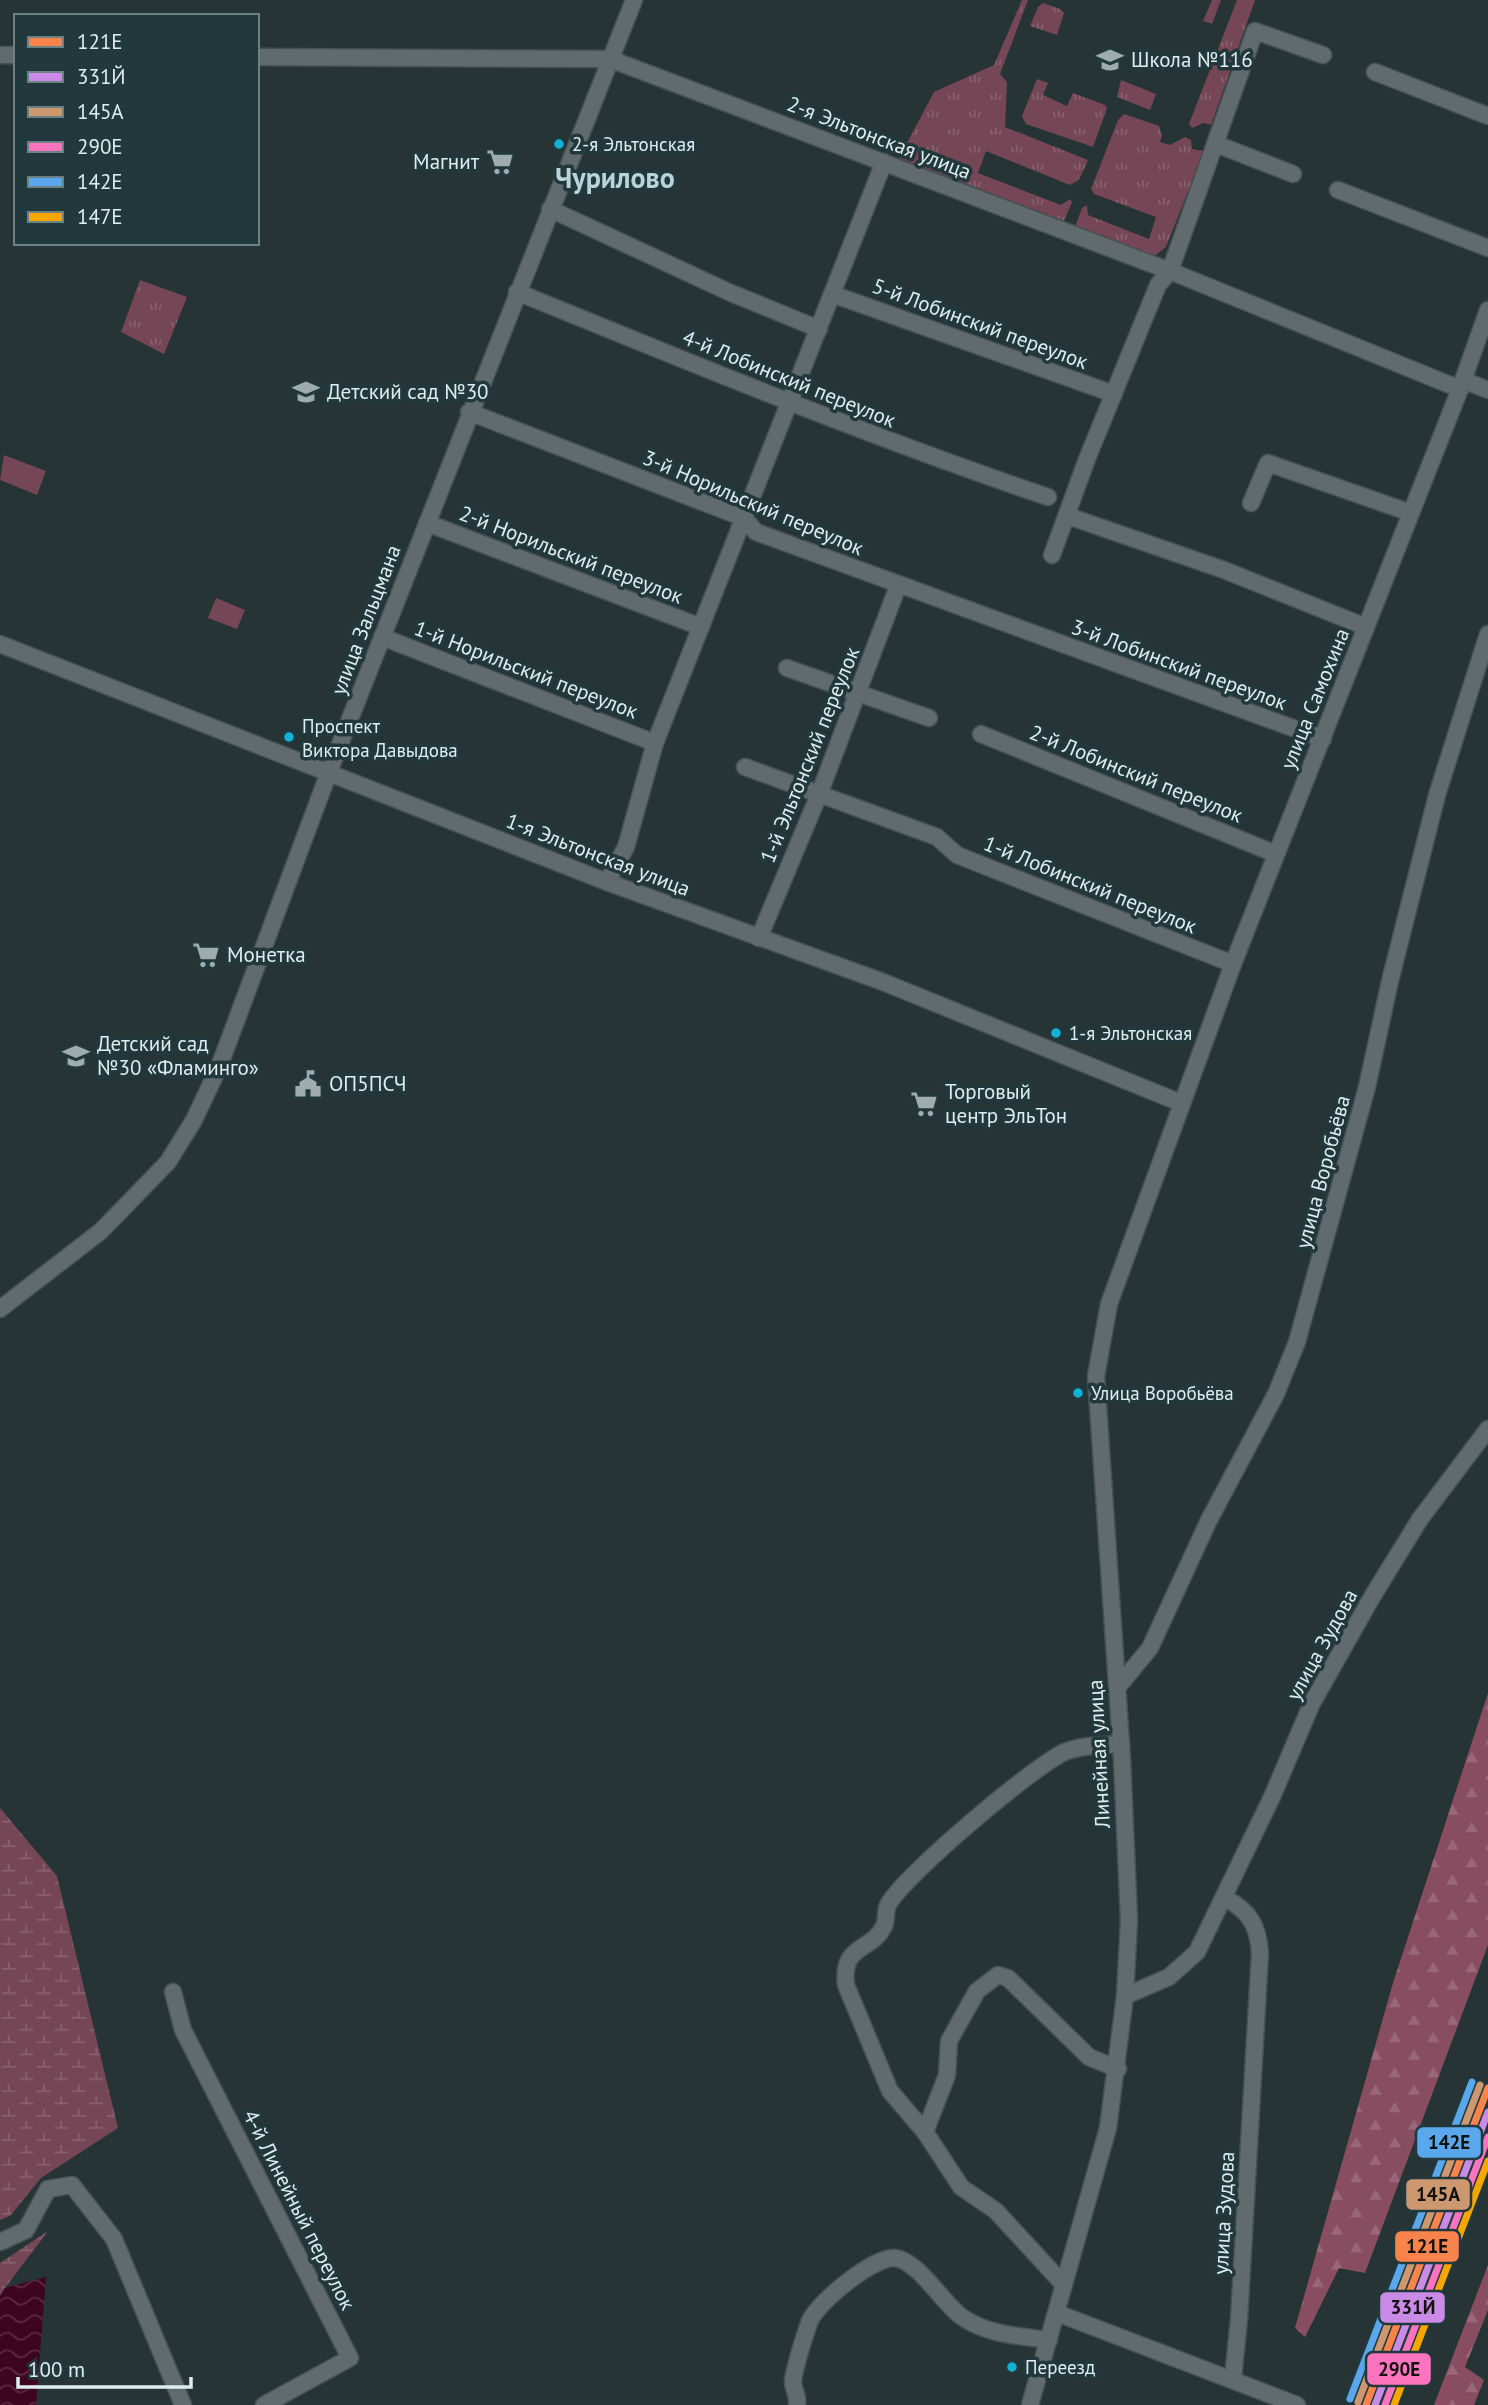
<svg xmlns="http://www.w3.org/2000/svg" width="1488" height="2405" font-family="'PT Sans',sans-serif">
	<style>
		.grass { fill: url(#grass-tufts) }
		.forest { fill: url(#forest-firs) }
		.wetland { fill: url(#wetland-marsh) }
		.garden { fill: #744656 }
		.water { fill: url(#water-waves) }
		.lines { fill: none; stroke-linecap: round; stroke-linejoin: round }
		.minor-casing { stroke: #465153; stroke-width: 19 }
		.minor { stroke: #616a6c; stroke-width: 16 }
		.rail { stroke: #687172; stroke-width: 3.5; stroke-dasharray: 3.5 7; stroke-linecap: butt }
		.rail-1-casing { stroke: #21383c; stroke-width: 12 }
		.rail-2-casing { stroke: #21383c; stroke-width: 12 }
		.rail-3-casing { stroke: #21383c; stroke-width: 12 }
		.rail-4-casing { stroke: #21383c; stroke-width: 12 }
		.rail-5-casing { stroke: #21383c; stroke-width: 12 }
		.rail-6-casing { stroke: #21383c; stroke-width: 12 }
		.rail-1 { stroke: #f8844c; stroke-width: 7 }
		.rail-2 { stroke: #ca8be6; stroke-width: 7 }
		.rail-3 { stroke: #cd976f; stroke-width: 7 }
		.rail-4 { stroke: #fc73be; stroke-width: 7 }
		.rail-5 { stroke: #5aa8eb; stroke-width: 7 }
		.rail-6 { stroke: #f7a600; stroke-width: 7 }
		.bus-dot { fill: #13b2d5; stroke: #21383c; stroke-width: 2.5 }
		.labels { text-anchor: middle; stroke-width: 7; stroke-linejoin: round; paint-order: stroke }
		.bus-label { font-size: 19px; fill: #e0edef; stroke: #21383c; text-anchor: start }
		.poi-label { font-size: 21px; fill: #e0edef; stroke: #21383c; text-anchor: start }
		.street-label { font-size: 21px; fill: #e0edef; stroke: #21383c }
		.district-label { font-size: 28px; font-weight: bold; fill: #b9d4d8; stroke: #21383c }
		.line-badge { stroke: #21383c; stroke-width: 2.5 }
		.pale-badge-label { font-size: 19px; text-anchor: middle; font-weight: bold; fill: #111 }
	</style>
	<defs>
		<pattern id="grass-tufts" width="24" height="20" patternUnits="userSpaceOnUse" patternTransform="scale(1.75)"><rect width="24" height="20" fill="#744656"/><path d="M3 7l-1-3M5 7V3M7 7l1-3M15 17l-1-3M17 17v-4M19 17l1-3" fill="none" stroke="#88616f"/></pattern>
		<pattern id="forest-firs" width="22" height="20" patternUnits="userSpaceOnUse" patternTransform="scale(1.75)"><rect width="22" height="20" fill="#894d61"/><path d="M5 1l3.5 6h-7zM16 11l3.5 6h-7z" fill="#996778"/></pattern>
		<pattern id="wetland-marsh" width="20" height="14" patternUnits="userSpaceOnUse" patternTransform="scale(1.75)"><rect width="20" height="14" fill="#744656"/><path d="M1 5h8M5 5V1M11 12h8M15 12V8" fill="none" stroke="#88616f"/></pattern>
		<pattern id="water-waves" width="16" height="10" patternUnits="userSpaceOnUse" patternTransform="scale(1.75)"><rect width="16" height="10" fill="#3e051f"/><path d="M0 5q4-4 8 0t8 0" fill="none" stroke="#5a2a40"/></pattern>
	</defs>
	<rect width="100%" height="100%" fill="#273436"/>
	<g class="grass">
		<polygon points="1022,0 1028,0 1000,74 1007,82 1005,127 1088,160 1079,180 1070,185 986,151 978,173 1061,205 1070,199 1072,202 1064,221 899,158 934,92 994,65"/>
		<polygon points="1212,0 1221,0 1212,24 1203,21"/>
		<polygon points="1237,0 1255,0 1211,125 1204,123 1192,128 1189,124"/>
		<polygon points="1043,3 1060,9 1064,13 1057,35 1030,26 1038,7"/>
		<polygon points="1037,79 1048,83 1043,95 1067,106 1073,93 1105,105 1107,108 1093,147 1026,124 1022,116"/>
		<polygon points="1121,80 1156,94 1150,110 1117,97"/>
		<polygon points="1124,114 1159,126 1162,136 1160,142 1170,145 1185,137 1191,140 1192,149 1204,151 1166,247 1153,257 1075,227 1082,208 1087,205 1088,215 1149,239 1156,217 1094,194 1091,189 1118,120"/>
		<polygon points="140,280 187,297 164,354 121,332"/>
	</g>
	<g class="forest">
		<polygon points="1488,1693 1488,1945 1365,2273 1339,2268 1305,2337 1295,2328 1393,1983"/>
		<polygon points="1488,2265 1488,2310 1465,2367 1484,2380 1474,2405 1434,2405"/>
	</g>
	<g class="wetland">
		<polygon points="0,1808 57,1876 118,2128 41,2178 10,2216 0,2220"/>
		<polygon points="48,2231 5,2288 0,2296 0,2263"/>
	</g>
	<g class="garden">
		<polygon points="4,455 46,471 37,495 0,480"/>
		<polygon points="216,598 245,610 237,629 208,618"/>
	</g>
	<polygon class="water" points="46,2277 36,2405 0,2405 0,2296 5,2288"/>
	<g class="lines">
		<g class="minor-casing">
			<g id="minor">
				<polyline points="0,55 16,55"/>
				<polyline points="257,57 610,59 1170,271 1460,389"/>
				<polyline points="1375,72 1488,116"/>
				<polyline points="1216,144 1293,174"/>
				<polyline points="1338,190 1488,248"/>
				<polyline points="550,209 731,293 819,329"/>
				<path d="M517 292C693 364 868 436 1048 497"/>
				<polyline points="832,294 1114,394"/>
				<polyline points="1463,380 1488,390"/>
				<polyline points="469,412 744,518 756,532 1323,739"/>
				<polyline points="1251,503 1268,463 1411,513"/>
				<polyline points="1068,516 1224,570 1366,627"/>
				<polyline points="427,523 701,627"/>
				<polyline points="1052,555 1087,459 1158,285 1170,271 1255,31 1323,55"/>
				<polyline points="382,637 655,743"/>
				<polyline points="0,644 607,882 883,982 1181,1103"/>
				<polyline points="787,668 929,718"/>
				<polyline points="981,734 1276,854"/>
				<polyline points="745,767 937,837 957,855 1233,964"/>
				<polyline points="607,882 626,847 655,743 884,162"/>
				<polyline points="759,938 820,792 898,586"/>
				<polyline points="0,1309 101,1231 168,1162 194,1120 219,1067 329,772 634,0"/>
				<polyline points="1117,1688 1150,1648 1209,1520 1276,1394 1297,1342 1367,1087 1390,981 1437,795 1488,634"/>
				<path d="M1225 1898C1250 1911 1258 1926 1260 1953L1239 2319 1233 2378"/>
				<polyline points="173,1992 183,2030 350,2358 264,2405"/>
				<polyline points="1125,1996 1169,1977 1197,1952 1272,1797 1312,1703 1372,1597 1420,1519 1488,1429"/>
				<polyline points="925,2132 947,2075 949,2041 977,1991 998,1975 1008,1978 1089,2057 1118,2069"/>
				<polyline points="0,2242 26,2230 48,2189 72,2185 114,2239 183,2405"/>
				<path d="M1064 2285 996 2211 961 2187 925 2132 890 2091 846 1985C841 1943 872 1952 884 1926 887 1920 885 1911 888 1905 901 1878 1039 1761 1067 1751 1084 1745 1103 1745 1121 1744"/>
				<polyline points="1057,2313 1297,2405"/>
				<path d="M797 2405C799 2395 792 2389 793 2380 796 2362 803 2341 809 2323 815 2304 874 2256 895 2258 919 2261 943 2304 962 2317 988 2335 1019 2336 1049 2340"/>
				<polyline points="1030,2405 1108,2128 1125,1996 1129,1920 1122,1759 1096,1376 1109,1304 1233,964 1460,389 1488,310"/>
			</g>
		</g>
		<use href="#minor" class="minor"/>
		<polyline class="rail" points="1385,2405 1488,2143"/>
		<g class="rail-1-casing">
			<polyline id="rail-1" points="1366,2405 1488,2088"/>
		</g>
		<g class="rail-2-casing">
			<polyline id="rail-2" points="1375,2405 1488,2112"/>
		</g>
		<g class="rail-3-casing">
			<polyline id="rail-3" points="1358,2402 1480,2085"/>
		</g>
		<g class="rail-4-casing">
			<polyline id="rail-4" points="1385,2405 1488,2137"/>
		</g>
		<g class="rail-5-casing">
			<polyline id="rail-5" points="1350,2399 1472,2082"/>
		</g>
		<g class="rail-6-casing">
			<polyline id="rail-6" points="1394,2405 1488,2161"/>
		</g>
		<use href="#rail-1" class="rail-1"/>
		<use href="#rail-2" class="rail-2"/>
		<use href="#rail-3" class="rail-3"/>
		<use href="#rail-4" class="rail-4"/>
		<use href="#rail-5" class="rail-5"/>
		<use href="#rail-6" class="rail-6"/>
	</g>
	<defs>
		<g id="school-bare" transform="scale(2.1)"><path d="M0-5L7-2L0 1L-7-2ZM-4 1L0 2.5L4 1V4Q0 6-4 4Z" fill="#9facae" stroke="#21383c" stroke-width="2.5" paint-order="stroke"/></g>
		<g id="supermarket-bare" transform="scale(2.1)"><path d="M-6-5.5h2.5l.6 2H6L4.5 2H-2.5L-4.4-4H-6ZM-1.5 3.2a1.3 1.3 0 1 0 .1 0ZM3 3.2a1.3 1.3 0 1 0 .1 0Z" fill="#9facae" stroke="#21383c" stroke-width="2.5" paint-order="stroke"/></g>
		<g id="civic-bare" transform="scale(2.1)"><path d="M-.6-6.5H3V-4.5H.6V-3L4-1V1h2V6H-6V1h2V-1L-.6-3ZM-1.2 2.5V6h2.4V2.5Z" fill="#9facae" stroke="#21383c" stroke-width="2.5" paint-order="stroke"/></g>
	</defs>
	<g fill-rule="evenodd">
		<use href="#school-bare" x="1110" y="60"/>
		<use href="#supermarket-bare" x="500" y="162"/>
		<use href="#school-bare" x="306" y="392"/>
		<use href="#supermarket-bare" x="206" y="955"/>
		<use href="#school-bare" x="76" y="1056"/>
		<use href="#civic-bare" x="308" y="1084"/>
		<use href="#supermarket-bare" x="924" y="1104"/>
	</g>
	<g class="bus-dot">
		<circle cx="559" cy="144" r="6"/>
		<circle cx="289" cy="737" r="6"/>
		<circle cx="1056" cy="1033" r="6"/>
		<circle cx="1078" cy="1393" r="6"/>
		<circle cx="1012" cy="2367" r="6"/>
	</g>
	<g class="labels">
		<g class="bus-label">
			<text x="572" y="151">2-я Эльтонская</text>
			<text x="302" y="733">Проспект<tspan x="302" dy="24">Виктора Давыдова</tspan></text>
			<text x="1069" y="1040">1-я Эльтонская</text>
			<text x="1091" y="1400">Улица Воробьёва</text>
			<text x="1025" y="2374">Переезд</text>
		</g>
		<g class="poi-label">
			<text x="1131" y="67">Школа №116</text>
			<text x="479" y="169" text-anchor="end">Магнит</text>
			<text x="327" y="399">Детский сад №30</text>
			<text x="227" y="962">Монетка</text>
			<text x="97" y="1051">Детский сад<tspan x="97" dy="24">№30 «Фламинго»</tspan></text>
			<text x="329" y="1091">ОП5ПСЧ</text>
			<text x="945" y="1099">Торговый<tspan x="945" dy="24">центр ЭльТон</tspan></text>
		</g>
		<g class="street-label">
			<text transform="translate(879 138) rotate(21)" y="7">2-я Эльтонская улица</text>
			<text transform="translate(980 324) rotate(20)" y="7">5-й Лобинский переулок</text>
			<text transform="translate(789 379) rotate(22)" y="7">4-й Лобинский переулок</text>
			<text transform="translate(753 503) rotate(23)" y="7">3-й Норильский переулок</text>
			<text transform="translate(571 555) rotate(21)" y="7">2-й Норильский переулок</text>
			<text transform="translate(366 620) rotate(-69)" y="7">улица Зальцмана</text>
			<text transform="translate(1179 665) rotate(20)" y="7">3-й Лобинский переулок</text>
			<text transform="translate(526 670) rotate(21)" y="7">1-й Норильский переулок</text>
			<text transform="translate(1315 699) rotate(-68)" y="7">улица Самохина</text>
			<text transform="translate(810 755) rotate(-68)" y="7">1-й Эльтонский переулок</text>
			<text transform="translate(1136 774) rotate(22)" y="7">2-й Лобинский переулок</text>
			<text transform="translate(598 855) rotate(21)" y="7">1-я Эльтонская улица</text>
			<text transform="translate(1090 885) rotate(22)" y="7">1-й Лобинский переулок</text>
			<text transform="translate(1323 1172) rotate(-75)" y="7">улица Воробьёва</text>
			<text transform="translate(1322 1645) rotate(-61)" y="7">улица Зудова</text>
			<text transform="translate(1099 1754) rotate(-93)" y="7">Линейная улица</text>
			<text transform="translate(299 2210) rotate(63)" y="7">4-й Линейный переулок</text>
			<text transform="translate(1224 2213) rotate(-87)" y="7">улица Зудова</text>
		</g>
		<g class="district-label">
			<text x="615" y="188">Чурилово</text>
		</g>
	</g>
	<g class="line-badge">
		<rect x="1416" y="2126" width="66" height="33" rx="7" fill="#5aa8eb"/>
		<rect x="1405" y="2178" width="66" height="33" rx="7" fill="#cd976f"/>
		<rect x="1394" y="2230" width="66" height="33" rx="7" fill="#f8844c"/>
		<rect x="1379" y="2291" width="67" height="33" rx="7" fill="#ca8be6"/>
		<rect x="1366" y="2352" width="66" height="34" rx="7" fill="#fc73be"/>
	</g>
	<g class="pale-badge-label">
		<text x="1449" y="2149">142Е</text>
		<text x="1438" y="2201">145А</text>
		<text x="1427" y="2253">121Е</text>
		<text x="1413" y="2314">331Й</text>
		<text x="1399" y="2376">290Е</text>
	</g>
	<rect x="14" y="14" width="245" height="231" fill="#21383c" stroke="#6d8084" stroke-width="2"/>
	<rect x="28" y="37" width="35" height="10" fill="#f8844c" stroke="#6d8084" stroke-width="2"/>
	<text x="77" y="49" font-size="21" fill="#e0edef">121Е</text>
	<rect x="28" y="72" width="35" height="10" fill="#ca8be6" stroke="#6d8084" stroke-width="2"/>
	<text x="77" y="84" font-size="21" fill="#e0edef">331Й</text>
	<rect x="28" y="107" width="35" height="10" fill="#cd976f" stroke="#6d8084" stroke-width="2"/>
	<text x="77" y="119" font-size="21" fill="#e0edef">145А</text>
	<rect x="28" y="142" width="35" height="10" fill="#fc73be" stroke="#6d8084" stroke-width="2"/>
	<text x="77" y="154" font-size="21" fill="#e0edef">290Е</text>
	<rect x="28" y="177" width="35" height="10" fill="#5aa8eb" stroke="#6d8084" stroke-width="2"/>
	<text x="77" y="189" font-size="21" fill="#e0edef">142Е</text>
	<rect x="28" y="212" width="35" height="10" fill="#f7a600" stroke="#6d8084" stroke-width="2"/>
	<text x="77" y="224" font-size="21" fill="#e0edef">147Е</text>
	<path d="M18 2377v10h173v-10" fill="none" stroke="#e0edef" stroke-width="3.5"/>
	<text x="28" y="2377" font-size="21" fill="#e0edef" stroke="#21383c" stroke-width="5" paint-order="stroke">100 m</text>
</svg>
